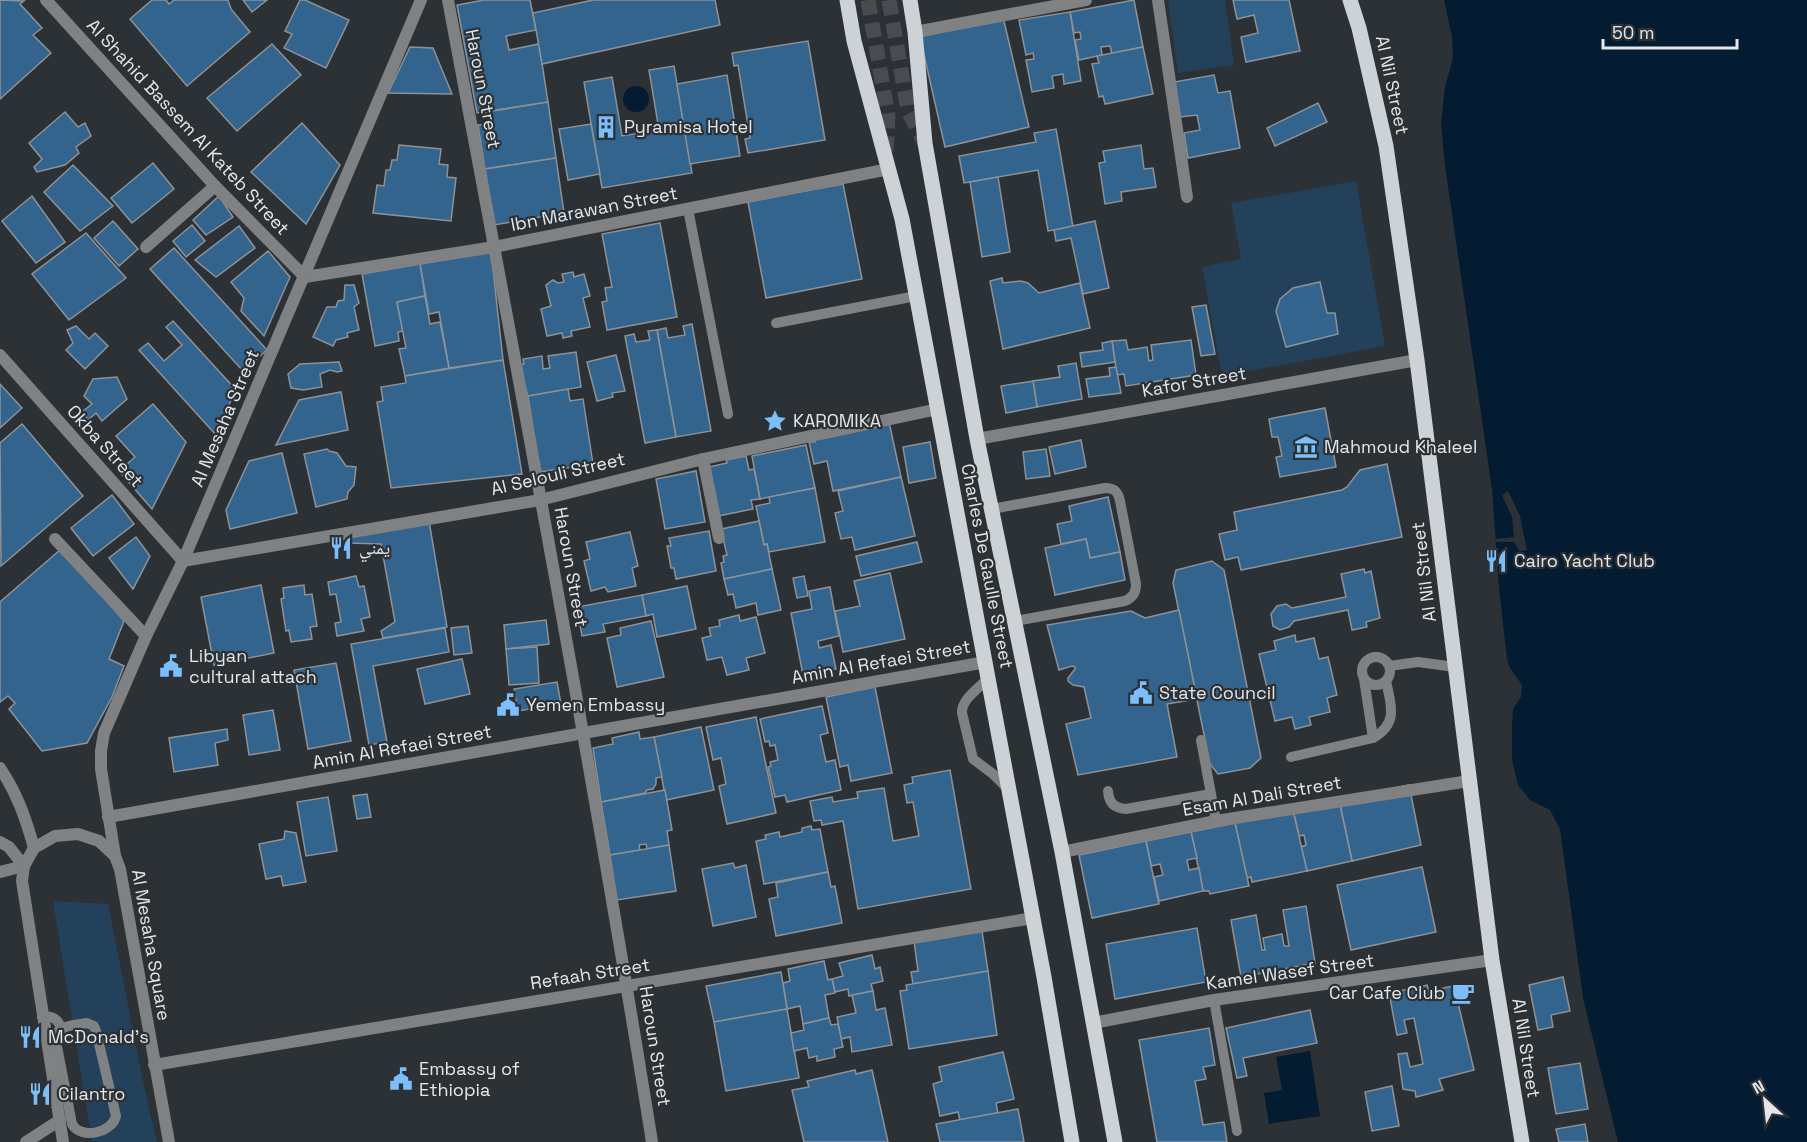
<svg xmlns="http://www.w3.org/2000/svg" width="1807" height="1142" font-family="'Space Grotesk','Noto Naskh Arabic',sans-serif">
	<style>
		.green { fill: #23415b }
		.water { fill: #031c31 }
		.pier { fill: #2c3135 }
		.building { fill: #33648d; stroke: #8d9297; stroke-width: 1.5 }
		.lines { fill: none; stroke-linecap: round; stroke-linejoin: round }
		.primary-tunnel { stroke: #484c50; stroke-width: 15; stroke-dasharray: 15 8; stroke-linecap: butt }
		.service { stroke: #7f8183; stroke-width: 10 }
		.minor { stroke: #7f8183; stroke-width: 12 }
		.primary { stroke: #cdd2d6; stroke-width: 15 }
		.labels { text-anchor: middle; stroke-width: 4.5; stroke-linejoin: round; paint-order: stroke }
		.street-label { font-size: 18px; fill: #e4e7ea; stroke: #2c3135 }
		.poi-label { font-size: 18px; fill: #e4e7ea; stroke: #2c3135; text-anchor: start }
	</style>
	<rect width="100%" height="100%" fill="#2c3135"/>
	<g class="green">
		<polygon points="1168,0 1225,0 1234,65 1178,73"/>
		<polygon points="1356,181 1385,346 1222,376 1202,267 1241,259 1231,203"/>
		<polygon points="53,901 108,904 145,1091 157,1142 92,1142"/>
	</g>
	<g class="water">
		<polygon points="1444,0 1807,0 1807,1142 1618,1142 1583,998 1560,829 1550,810 1530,800 1518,785 1512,760 1512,726 1513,709 1521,697 1522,685 1510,668 1507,659 1499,588 1492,489 1445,166 1441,124 1445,87 1453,58 1452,37"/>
		<circle cx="636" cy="99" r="13"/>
		<polygon points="1310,1051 1320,1116 1269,1124 1264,1093 1282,1090 1276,1057"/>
	</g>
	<polygon class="pier" points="1508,491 1520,516 1527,550 1519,551 1514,542 1495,542 1495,539 1514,537 1512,517 1502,495"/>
	<g class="building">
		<polygon points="0,0 24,1 20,4 42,28 33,35 51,53 0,99"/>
		<polygon points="152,0 166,0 169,4 174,0 228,0 231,9 250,32 187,86 130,19"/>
		<polygon points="243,0 267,0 252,12"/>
		<polygon points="300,0 305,0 349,20 326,68 284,48 292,34 285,31"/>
		<polygon points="484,0 530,0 536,30 506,36 509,50 539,44 548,102 477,113 457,5"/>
		<polygon points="593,0 715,0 720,25 542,64 533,13"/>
		<polygon points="1134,0 1143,47 1112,54 1110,46 1101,47 1102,55 1079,60 1075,40 1081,39 1080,32 1074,33 1070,12"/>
		<polygon points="1233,0 1289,0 1300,51 1246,62 1241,37 1258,33 1254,15 1237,19"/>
		<polygon points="1070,12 1081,81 1064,84 1063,74 1052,76 1054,88 1032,92 1026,60 1034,59 1033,53 1026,55 1019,20"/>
		<polygon points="1003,17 1029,127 945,147 920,37"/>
		<polygon points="808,41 825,140 748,153 745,139 750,138 738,65 734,66 732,53"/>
		<polygon points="272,44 301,75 237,131 207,98"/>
		<polygon points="410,47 433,48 452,94 388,93"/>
		<polygon points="1143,47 1153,94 1105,104 1103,96 1099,97 1092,64 1099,63 1097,56"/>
		<polygon points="674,66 692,173 602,188 584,82 612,77 622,136 659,130 649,70"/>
		<polygon points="727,75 740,156 690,164 677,84"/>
		<polygon points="1214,75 1218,93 1230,91 1240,148 1188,158 1184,133 1200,130 1197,115 1180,117 1174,82"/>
		<polygon points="548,102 556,158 485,169 478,125 488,124 486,112"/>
		<polygon points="1318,103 1327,122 1275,146 1267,128"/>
		<polygon points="65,112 78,127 85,123 91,136 76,147 79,153 65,165 37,172 34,167 42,159 29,143"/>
		<polygon points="302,123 340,165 306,224 251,172"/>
		<polygon points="591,124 600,174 568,180 559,129"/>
		<polygon points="1056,129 1073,227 1048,231 1038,170 964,183 959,156 1036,142 1034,133"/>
		<polygon points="399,145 441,149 439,164 448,165 447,177 456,178 451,221 373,213 377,185 384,186 386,170 390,170 392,160 397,160"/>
		<polygon points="1141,145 1144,169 1153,168 1156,187 1121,192 1122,201 1105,204 1099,163 1105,162 1103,151"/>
		<polygon points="556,158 564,213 494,225 485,169"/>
		<polygon points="153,163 174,189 132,223 111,198"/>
		<polygon points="73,165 113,206 80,231 44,192"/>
		<polygon points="998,177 1010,252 982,257 970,182"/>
		<polygon points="843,184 862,279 766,298 748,202"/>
		<polygon points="32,196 65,242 36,263 2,221"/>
		<polygon points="219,196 233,217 206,235 193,220"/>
		<polygon points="113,221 138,249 119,266 94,238"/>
		<polygon points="1095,221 1109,288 1083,294 1071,238 1056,241 1054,230"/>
		<polygon points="660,223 677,317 607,330 602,302 607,301 605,288 612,287 602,234"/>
		<polygon points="192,225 205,241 186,257 173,241"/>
		<polygon points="239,226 255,248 216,277 195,260"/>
		<polygon points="86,233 126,278 69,320 32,274"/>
		<polygon points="174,248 267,350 243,371 150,269"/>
		<polygon points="268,251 290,277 264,336 241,311 244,298 231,282"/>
		<polygon points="491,251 503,360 449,368 439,312 429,314 420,264"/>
		<polygon points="420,264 425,296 397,302 403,331 398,332 399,341 375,346 362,274"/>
		<polygon points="573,272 574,277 584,274 590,296 583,298 590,327 571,331 572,336 563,338 562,333 547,336 541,309 551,306 546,285 553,280 558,283 564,282 562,274"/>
		<polygon points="1002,278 1003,283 1021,281 1028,283 1039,293 1080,283 1090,328 1003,349 990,281"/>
		<polygon points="1320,282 1327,313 1335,313 1338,334 1286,347 1276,311 1280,299 1293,288"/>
		<polygon points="345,285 354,285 359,303 354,307 359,330 347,333 348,337 336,340 333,346 313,337 327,307 336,307 338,301 344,300"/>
		<polygon points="425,296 430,324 440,322 449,368 405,376 399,349 406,348 397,302"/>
		<polygon points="1206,305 1215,354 1201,356 1192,307"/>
		<polygon points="173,321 236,390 215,434 139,350 148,343 164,361 182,345 166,327"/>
		<polygon points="692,324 711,431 676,437 657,330 666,328 668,338 685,335 683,326"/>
		<polygon points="76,326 89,339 95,333 108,346 85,369 66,350 73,343 67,330"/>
		<polygon points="657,330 676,437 645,443 625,336 634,334 636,342 650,340 648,331"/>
		<polygon points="1126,340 1128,350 1147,347 1149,361 1153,360 1151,345 1191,340 1196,375 1126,386 1124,374 1117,375 1112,341"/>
		<polygon points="1112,341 1115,362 1082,367 1080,353 1103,350 1102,343"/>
		<polygon points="576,352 581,387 528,396 519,365 524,364 523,359 542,356 543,369 550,368 548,356"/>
		<polygon points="616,355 625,391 612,393 613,397 597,401 587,362"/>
		<polygon points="503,360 522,474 391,488 377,402 383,401 381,387 406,383 405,376"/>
		<polygon points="339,362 342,371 337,372 330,370 320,374 322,387 303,390 291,388 288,374 300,364"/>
		<polygon points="1076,363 1082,399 1037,407 1033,381 1060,377 1058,366"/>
		<polygon points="1116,367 1121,393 1089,397 1086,379 1110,376 1109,368"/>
		<polygon points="117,377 127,399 102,421 96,413 88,420 82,412 92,404 84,396 93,379"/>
		<polygon points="1033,381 1037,407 1006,413 1001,386"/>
		<polygon points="0,384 22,408 0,428"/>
		<polygon points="568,389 570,401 583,399 593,464 540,472 528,396"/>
		<polygon points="341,392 348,430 276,445 299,400"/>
		<polygon points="153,404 186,442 152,509 119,471 135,457 116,436"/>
		<polygon points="1325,408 1336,467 1280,477 1276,457 1282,456 1278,437 1272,437 1269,419"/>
		<polygon points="889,422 901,477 833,491 827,461 814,464 809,442 815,442 814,438"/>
		<polygon points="22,424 83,496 1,566 0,443"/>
		<polygon points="1081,440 1086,467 1055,474 1049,447"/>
		<polygon points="930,442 936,478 909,483 903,447"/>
		<polygon points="806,445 815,488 760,499 752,456"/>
		<polygon points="327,449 329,451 337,453 346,466 356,467 354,485 348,492 347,499 316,507 304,454"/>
		<polygon points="1046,449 1050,476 1026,479 1023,452"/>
		<polygon points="282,453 297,513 230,529 226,510 249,461"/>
		<polygon points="746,456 749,470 754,469 760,499 751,500 753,509 718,516 709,467 727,463 726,460"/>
		<polygon points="1387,464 1402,537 1241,570 1238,557 1225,560 1219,534 1237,530 1234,512 1342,490 1347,487 1360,470"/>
		<polygon points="696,471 705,522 665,529 656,479"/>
		<polygon points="901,477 915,536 855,550 852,537 841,539 835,513 843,511 838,491"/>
		<polygon points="815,488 825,542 769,552 767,544 764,545 756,506 770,503 769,497"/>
		<polygon points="112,495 134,524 93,556 71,528"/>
		<polygon points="1108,497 1120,552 1090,558 1086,539 1061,544 1057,524 1072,521 1069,506"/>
		<polygon points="429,521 447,627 383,638 381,631 395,622 381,544 347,543 341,536"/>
		<polygon points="759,521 764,545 767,544 772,569 724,579 721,563 724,562 723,556 727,555 721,529"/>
		<polygon points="709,531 716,571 676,579 674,568 671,568 667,546 671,546 669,538"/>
		<polygon points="630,532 638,566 632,568 636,586 608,592 605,587 591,591 584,561 590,559 586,542"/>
		<polygon points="136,537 150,556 133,589 109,558"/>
		<polygon points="1086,539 1090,558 1120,552 1125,580 1055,595 1045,548"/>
		<polygon points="917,542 922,562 861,576 856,556"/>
		<polygon points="61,549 124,621 109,659 124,666 112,697 87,743 42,751 9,709 15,703 8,696 0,702 0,602"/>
		<polygon points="1212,561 1224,570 1261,758 1250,768 1218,774 1210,764 1173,583 1176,570"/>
		<polygon points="772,569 781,610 758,615 756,603 736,608 733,594 728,595 724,579"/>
		<polygon points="1364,569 1365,573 1371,571 1380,618 1366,622 1367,627 1352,630 1348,610 1294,621 1289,627 1280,630 1273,626 1271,614 1277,606 1286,604 1292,608 1346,597 1341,574"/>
		<polygon points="890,573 905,639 843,652 835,611 860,606 854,581"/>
		<polygon points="356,576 359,587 364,586 370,617 361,619 364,631 337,636 335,623 341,622 336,594 330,595 328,582"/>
		<polygon points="804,576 808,596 797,598 793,578"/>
		<polygon points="261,585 274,653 214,665 201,597"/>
		<polygon points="304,585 305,595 312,594 317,626 310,627 312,639 291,642 289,630 286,631 281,599 284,598 283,588"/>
		<polygon points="687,586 696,629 657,637 653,614 646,616 642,595"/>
		<polygon points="830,587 839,636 818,641 819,648 831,645 836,669 803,675 791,613 812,609 809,591"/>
		<polygon points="642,595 646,616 603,624 605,632 582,636 577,607"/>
		<polygon points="1179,610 1197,699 1167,704 1177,757 1078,775 1066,724 1091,718 1084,687 1073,685 1068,681 1068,678 1075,669 1075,667 1072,666 1059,670 1047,625 1131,611 1145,618"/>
		<polygon points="739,615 740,621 756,617 765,653 746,658 749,670 727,675 722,657 707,660 702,638 711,636 709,628 720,626 719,620"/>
		<polygon points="546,620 549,644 506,649 504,625"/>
		<polygon points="651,621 664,677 617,687 607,638 621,635 620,628"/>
		<polygon points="468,626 472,653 454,655 451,628"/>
		<polygon points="445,628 449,652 373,666 387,742 369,745 351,644"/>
		<polygon points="1295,635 1296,642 1314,638 1319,659 1328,657 1337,695 1327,698 1330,712 1309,717 1311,725 1295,729 1292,717 1275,721 1259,654 1276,650 1274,641"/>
		<polygon points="537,647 539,683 509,685 506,649"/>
		<polygon points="462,659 470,694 425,704 417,669"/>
		<polygon points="336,663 351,741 308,749 294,670"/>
		<polygon points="557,682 561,704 518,711 514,689"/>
		<polygon points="875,687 892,773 851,781 848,765 840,767 826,697"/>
		<polygon points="822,706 828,733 820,735 826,762 835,760 841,790 787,802 785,795 775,797 768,767 771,766 770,762 778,760 775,745 770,746 769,741 765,742 760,719"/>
		<polygon points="273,710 280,750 249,755 243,715"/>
		<polygon points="756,717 776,813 727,824 719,786 726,784 721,758 713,760 706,727"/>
		<polygon points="701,727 714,790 666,800 654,737"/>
		<polygon points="227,729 228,740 215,743 218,765 174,772 169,738"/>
		<polygon points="639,732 640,739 654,737 662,777 656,778 656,784 653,789 647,790 645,793 601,802 593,748 613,744 612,738"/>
		<polygon points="950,770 971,889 858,909 843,821 822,825 821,820 814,821 810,801 832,797 833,802 858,798 857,792 884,788 893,841 919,836 913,802 907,803 904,785 913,783 912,777"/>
		<polygon points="1409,785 1421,845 1352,861 1339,800"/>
		<polygon points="665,790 672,830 667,831 669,845 647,849 646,844 639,845 640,850 610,855 601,802"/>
		<polygon points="367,794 371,817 357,819 353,796"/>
		<polygon points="328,797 337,851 306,856 297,802"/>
		<polygon points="1339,800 1352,861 1307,871 1301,847 1306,845 1304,835 1299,836 1293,810"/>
		<polygon points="1293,810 1307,871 1252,882 1251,877 1247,878 1235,823"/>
		<polygon points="1235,823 1249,886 1210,894 1209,891 1203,891 1191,832"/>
		<polygon points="811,826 812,830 820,829 828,872 764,884 756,841 766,839 765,835 779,832 780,837 802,832 802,828"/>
		<polygon points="285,831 296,833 306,882 283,886 281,876 266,879 259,844 284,839"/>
		<polygon points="1191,832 1197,858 1187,860 1189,870 1199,868 1203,891 1159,901 1154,877 1163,875 1160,864 1151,866 1146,841"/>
		<polygon points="1146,841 1159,904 1092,918 1079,855"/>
		<polygon points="669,845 676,891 617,900 610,855"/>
		<polygon points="733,863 735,868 746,865 756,917 713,926 702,869"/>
		<polygon points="1422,867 1436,932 1351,950 1337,885"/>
		<polygon points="828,872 831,887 835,886 842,923 776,936 769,899 778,897 776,883"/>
		<polygon points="1306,906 1315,963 1241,977 1231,920 1256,915 1262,950 1265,950 1263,938 1282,934 1284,946 1289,946 1283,910"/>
		<polygon points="1197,928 1206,982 1115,999 1106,944"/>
		<polygon points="982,931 988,971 913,984 911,972 918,971 914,941"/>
		<polygon points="872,955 875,969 880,967 883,981 871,984 873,991 849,996 848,989 835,992 832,979 843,976 839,963"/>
		<polygon points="824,961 828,980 832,979 835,992 835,993 825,995 829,1018 803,1024 800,1006 787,1009 783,983 790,981 788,969"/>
		<polygon points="988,971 997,1035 909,1049 900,991 907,990 906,985"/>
		<polygon points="781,972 787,1009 714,1022 706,986"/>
		<polygon points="1563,977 1570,1011 1551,1015 1553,1027 1538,1030 1529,985"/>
		<polygon points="1427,985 1429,991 1454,986 1474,1070 1439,1079 1443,1090 1416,1097 1415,1091 1403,1089 1398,1054 1407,1053 1410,1067 1423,1064 1414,1018 1404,1020 1407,1033 1397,1035 1389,993"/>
		<polygon points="873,991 876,1010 885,1008 892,1045 852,1052 850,1037 841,1039 837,1017 856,1013 852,995"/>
		<polygon points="787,1009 799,1078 726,1091 714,1022"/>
		<polygon points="1310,1010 1317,1043 1243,1058 1247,1076 1237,1078 1226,1028"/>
		<polygon points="829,1018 831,1025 838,1024 843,1047 834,1049 835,1057 817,1061 817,1056 809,1058 807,1048 794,1051 791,1033 804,1030 803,1024"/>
		<polygon points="1209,1028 1215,1065 1203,1067 1206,1079 1195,1081 1203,1125 1224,1122 1227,1142 1157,1142 1139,1040"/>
		<polygon points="1003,1052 1014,1099 996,1103 998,1113 960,1120 958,1112 940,1116 933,1084 942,1081 939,1067"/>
		<polygon points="1580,1063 1588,1109 1556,1114 1548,1068"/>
		<polygon points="855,1070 856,1074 872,1070 888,1142 804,1142 792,1090 809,1087 807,1081"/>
		<polygon points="1392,1086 1399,1126 1372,1131 1365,1092"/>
		<polygon points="1018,1109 1024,1142 940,1142 936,1124"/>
		<polygon points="1585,1124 1588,1142 1559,1142 1556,1129"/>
	</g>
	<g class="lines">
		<g class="primary-tunnel">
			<polyline points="868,0 888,116 886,154"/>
			<polyline points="889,0 908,111 925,143"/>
		</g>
		<g class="service">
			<polyline points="688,209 728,414"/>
			<polyline points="776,323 916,296"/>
			<path d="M992 509 1105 488C1114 488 1118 491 1120 501L1136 584C1136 593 1133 597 1125 601L1015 621"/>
			<circle cx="1376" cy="671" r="14"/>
			<polyline points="1389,666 1418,662 1455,667"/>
			<path d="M989 677C980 688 961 699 962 713L973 759 993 774 1008 789"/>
			<polyline points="1364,679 1373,738"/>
			<polyline points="1201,740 1216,821"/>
			<path d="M1291 757 1373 738C1399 723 1391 705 1386 681"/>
			<path d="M1108 791C1109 803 1114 808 1126 809L1211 794"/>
			<polyline points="1214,1000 1237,1131"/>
			<path d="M42 1017C52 1015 58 1019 61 1028"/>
			<path d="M87 1023 94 1026 96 1031 116 1116C112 1133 81 1140 72 1124L55 1036C60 1025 75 1025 87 1023Z"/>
		</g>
		<g class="minor">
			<polyline points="46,0 215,186 305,277 494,247 889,169"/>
			<path d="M448 0C519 380 591 760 652 1142"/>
			<polyline points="1158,0 1187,197"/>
			<polyline points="915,32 1086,0"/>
			<polyline points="146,247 215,186"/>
			<polyline points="0,355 183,561 540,500 703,459 938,409"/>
			<polyline points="977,439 1417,360"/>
			<polyline points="703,459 719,538"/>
			<polyline points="55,539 146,636"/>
			<path d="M0 768C17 793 26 819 34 848"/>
			<polyline points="108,817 986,662"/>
			<polyline points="0,842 9,847 24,866 0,872"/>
			<polyline points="1062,852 1216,821 1469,781"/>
			<polyline points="115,856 101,769 101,751 104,733 146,636 183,561 421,0"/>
			<polyline points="1093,1023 1214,1000 1492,960"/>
			<polyline points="154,1065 1033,918"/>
			<polyline points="26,1142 60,1120"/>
			<polyline points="63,1142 22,881 24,866 34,848 55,836 78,834 99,841 115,856 120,869 169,1142"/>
		</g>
		<g class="primary">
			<polyline points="847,0 854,41 902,219 1044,977 1072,1142"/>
			<polyline points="910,0 915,32 925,143 977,439 1062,852 1115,1142"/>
			<polyline points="1350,0 1359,28 1386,146 1417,360 1492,960 1522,1142"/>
		</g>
	</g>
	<defs>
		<g id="building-bare" transform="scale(1.8)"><path d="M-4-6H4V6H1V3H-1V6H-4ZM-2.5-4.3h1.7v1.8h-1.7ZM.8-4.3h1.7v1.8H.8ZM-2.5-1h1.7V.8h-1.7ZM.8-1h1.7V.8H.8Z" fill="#7cbef9" stroke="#2c3135" stroke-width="2.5" paint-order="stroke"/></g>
		<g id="sight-bare" transform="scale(1.8)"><path d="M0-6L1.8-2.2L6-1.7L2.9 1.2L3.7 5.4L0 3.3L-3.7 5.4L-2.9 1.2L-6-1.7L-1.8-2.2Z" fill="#7cbef9" stroke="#2c3135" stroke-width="2.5" paint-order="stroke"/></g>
		<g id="museum-bare" transform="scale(1.8)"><path d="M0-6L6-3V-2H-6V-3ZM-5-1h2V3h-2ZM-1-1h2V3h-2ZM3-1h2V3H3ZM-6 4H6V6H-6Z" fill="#7cbef9" stroke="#2c3135" stroke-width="2.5" paint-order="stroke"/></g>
		<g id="restaurant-bare" transform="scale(1.8)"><path d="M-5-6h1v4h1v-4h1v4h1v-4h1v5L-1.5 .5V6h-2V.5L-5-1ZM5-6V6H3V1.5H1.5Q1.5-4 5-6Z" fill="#7cbef9" stroke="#2c3135" stroke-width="2.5" paint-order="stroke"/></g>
		<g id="civic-bare" transform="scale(1.8)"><path d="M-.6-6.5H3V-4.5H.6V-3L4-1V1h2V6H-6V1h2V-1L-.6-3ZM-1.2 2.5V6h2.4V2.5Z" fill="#7cbef9" stroke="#2c3135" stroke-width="2.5" paint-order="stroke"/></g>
		<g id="cafe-bare" transform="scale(1.8)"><path d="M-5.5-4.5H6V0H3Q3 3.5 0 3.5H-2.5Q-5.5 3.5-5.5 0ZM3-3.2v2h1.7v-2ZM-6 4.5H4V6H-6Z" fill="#7cbef9" stroke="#2c3135" stroke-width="2.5" paint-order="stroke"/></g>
	</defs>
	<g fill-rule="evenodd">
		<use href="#building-bare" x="606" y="127"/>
		<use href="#sight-bare" x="775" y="421"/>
		<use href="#museum-bare" x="1306" y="447"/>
		<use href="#restaurant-bare" x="341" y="548"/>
		<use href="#restaurant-bare" x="1496" y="561"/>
		<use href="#civic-bare" x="171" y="666"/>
		<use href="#civic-bare" x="1141" y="693"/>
		<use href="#civic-bare" x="508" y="705"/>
		<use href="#cafe-bare" x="1463" y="993"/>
		<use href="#restaurant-bare" x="30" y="1037"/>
		<use href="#civic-bare" x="401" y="1079"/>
		<use href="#restaurant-bare" x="40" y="1094"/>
	</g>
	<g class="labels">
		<g class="street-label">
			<text transform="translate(1392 85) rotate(78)" y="6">Al Nil Street</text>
			<text transform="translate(483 89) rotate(79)" y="6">Haroun Street</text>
			<text transform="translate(188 127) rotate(47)" y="6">Al Shahid Bassem Al Kateb Street</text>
			<text transform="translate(594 209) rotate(-11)" y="6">Ibn Marawan Street</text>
			<text transform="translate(1194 382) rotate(-10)" y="6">Kafor Street</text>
			<text transform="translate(225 418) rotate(-67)" y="6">Al Mesaha Street</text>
			<text transform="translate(105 446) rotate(48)" y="6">Okba Street</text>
			<text transform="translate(558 474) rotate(-13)" y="6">Al Selouli Street</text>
			<text transform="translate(987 566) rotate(79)" y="6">Charles De Gaulle Street</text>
			<text transform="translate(571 567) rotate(80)" y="6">Haroun Street</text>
			<text transform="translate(1424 572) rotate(-97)" y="6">Al Nil Street</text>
			<text transform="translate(881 662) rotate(-10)" y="6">Amin Al Refaei Street</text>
			<text transform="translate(402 747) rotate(-10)" y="6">Amin Al Refaei Street</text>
			<text transform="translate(1262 796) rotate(-10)" y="6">Esam Al Dali Street</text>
			<text transform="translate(151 945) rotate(80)" y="6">Al Mesaha Square</text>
			<text transform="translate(1290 972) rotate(-8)" y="6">Kamel Wasef Street</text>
			<text transform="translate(590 974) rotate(-9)" y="6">Refaah Street</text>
			<text transform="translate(655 1046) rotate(81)" y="6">Haroun Street</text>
			<text transform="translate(1526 1048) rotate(81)" y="6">Al Nil Street</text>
		</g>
		<g class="poi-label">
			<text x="624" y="133">Pyramisa Hotel</text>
			<text x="793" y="427">KAROMIKA</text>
			<text x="1324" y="453">Mahmoud Khaleel</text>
			<text x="359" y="554">يمني</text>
			<text x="1514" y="567">Cairo Yacht Club</text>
			<text x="189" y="662">Libyan<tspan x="189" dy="21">cultural attach</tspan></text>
			<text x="1159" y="699">State Council</text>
			<text x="526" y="711">Yemen Embassy</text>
			<text x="1445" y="999" text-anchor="end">Car Cafe Club</text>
			<text x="48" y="1043">McDonald's</text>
			<text x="419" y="1075">Embassy of<tspan x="419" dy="21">Ethiopia</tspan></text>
			<text x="58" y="1100">Cilantro</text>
		</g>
	</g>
	<g transform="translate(1765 1100) rotate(333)" stroke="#2c3135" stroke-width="4.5" paint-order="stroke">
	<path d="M0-4.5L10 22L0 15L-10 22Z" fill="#e4e7ea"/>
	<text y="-9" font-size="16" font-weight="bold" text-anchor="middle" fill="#e4e7ea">N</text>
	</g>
	<path d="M1603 39v9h134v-9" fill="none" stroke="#e4e7ea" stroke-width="3"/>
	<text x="1612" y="39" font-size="18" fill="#e4e7ea" stroke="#2c3135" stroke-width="4.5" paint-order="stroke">50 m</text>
</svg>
